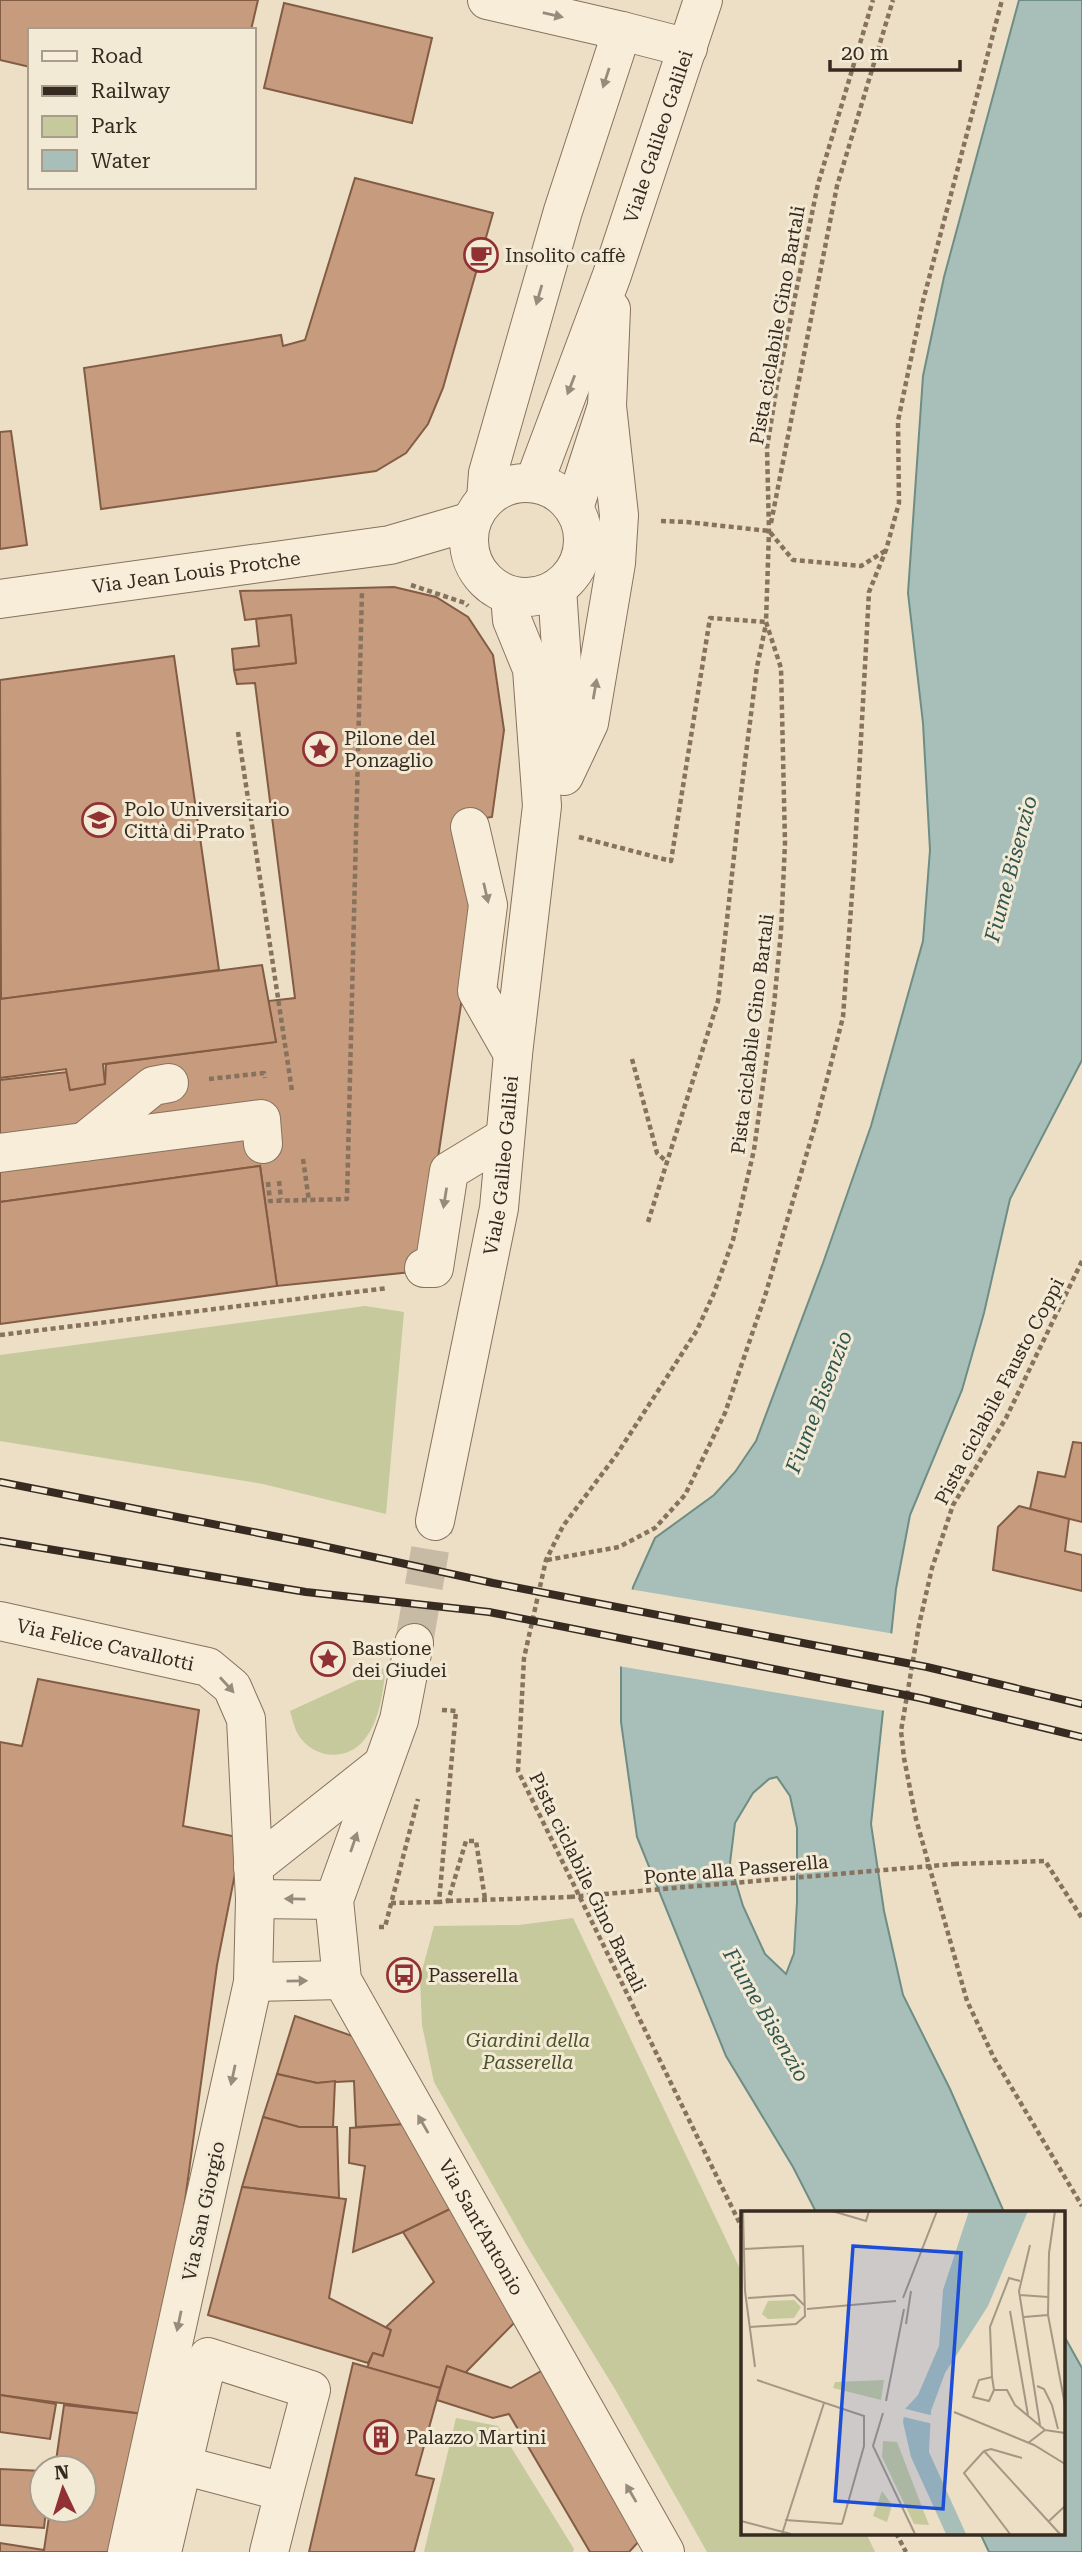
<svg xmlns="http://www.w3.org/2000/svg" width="1082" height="2552" font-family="'Roboto Serif',serif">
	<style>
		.green { fill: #c5c99b }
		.water { fill: #a7bfb8; stroke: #6e8d85; stroke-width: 2; fill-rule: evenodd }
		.pier { fill: #ecdfc6 }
		.building { fill: #c79b7e; stroke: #835c44; stroke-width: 2 }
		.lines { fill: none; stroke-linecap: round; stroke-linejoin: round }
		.minor-tunnel { stroke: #c8bba5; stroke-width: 38; stroke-dasharray: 38 19; stroke-linecap: butt }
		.minor-casing { stroke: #86725d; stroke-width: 40 }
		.path { stroke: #86725d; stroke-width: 4.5; stroke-dasharray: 5 3.5; stroke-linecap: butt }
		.minor { stroke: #f7edd9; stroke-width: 38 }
		.rail-casing { stroke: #372a20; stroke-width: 8 }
		.rail { stroke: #f3ead5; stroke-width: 5; stroke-dasharray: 16; stroke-linecap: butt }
		.path-bridge { stroke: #86725d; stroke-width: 4.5; stroke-dasharray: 5 3.5; stroke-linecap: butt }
		.oneway { fill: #978c7c }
		.labels { text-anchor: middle; stroke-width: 6; stroke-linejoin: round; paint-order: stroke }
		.street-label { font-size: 19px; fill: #372a20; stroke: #f3ead5 }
		.poi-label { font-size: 19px; fill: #372a20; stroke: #f3ead5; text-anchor: start }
		.park-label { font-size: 19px; font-style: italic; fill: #495228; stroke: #f3ead5 }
		.water-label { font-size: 21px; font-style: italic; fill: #305652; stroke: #f3ead5 }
		.inset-road { fill: none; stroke: #a49784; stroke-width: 2 }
		.view { fill: #1d4ed8; fill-opacity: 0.15; stroke: #1d4ed8; stroke-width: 3.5 }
		.inset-edge { fill: none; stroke: #372a20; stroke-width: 3.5 }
	</style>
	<rect width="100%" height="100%" fill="#ecdfc6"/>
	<g class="green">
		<polygon points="365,1306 404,1312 386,1514 263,1484 0,1441 0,1355"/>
		<path d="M386 1667C383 1691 380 1721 364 1740 349 1759 320 1760 303 1741 295 1733 293 1721 290 1711Z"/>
		<polygon points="573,1918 742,2273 743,2533 866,2533 875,2552 707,2552 615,2389 527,2246 434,2082 422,2025 420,1978 434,1926 519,1925"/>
		<polygon points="456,2418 498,2426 574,2549 573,2552 424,2552"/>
	</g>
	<g class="water">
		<path d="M1019 0H1082V1060L1010 1199 984 1313 962 1390 910 1515 896 1589 871 1824 884 1911 903 1995 950 2089 1004 2212H816L793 2167 726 2056 637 1837 621 1722V1657L633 1587 655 1538 714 1495 735 1472 756 1441 823 1263 871 1126 923 941 930 850 923 723 908 593 923 376 944 277ZM777 1777 790 1796 797 1828V1902L794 1953 786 1974 765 1954 743 1906 730 1863 735 1823 753 1793 769 1779Z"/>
		<polygon points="1063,2334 1082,2368 1082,2552 989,2552 980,2533 1063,2533"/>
	</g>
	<polygon class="pier" points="629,1589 895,1634 886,1711 618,1666"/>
	<g class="building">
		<polygon points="0,0 258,0 251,30 30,30 30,67 0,60"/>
		<polygon points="284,3 432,38 412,123 264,88"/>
		<polygon points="355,178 493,213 443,388 428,424 406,453 376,471 101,509 84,368 281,335 283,346 305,340"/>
		<polygon points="11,431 27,545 0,549 0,432"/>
		<polygon points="394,587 436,597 468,617 493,655 504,730 492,817 460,822 474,918 421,1271 277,1286 260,1166 0,1202 0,1080 67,1072 70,1090 105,1084 106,1064 276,1042 268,1001 295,998 255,683 237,684 234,670 296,663 291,615 245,620 240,591"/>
		<polygon points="291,615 296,663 234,670 232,649 259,646 256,619"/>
		<polygon points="174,656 219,970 1,999 0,680"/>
		<polygon points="262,965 276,1042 103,1064 105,1084 70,1090 66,1069 0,1078 0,994 1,999"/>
		<polygon points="260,1166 277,1286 0,1324 0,1202"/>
		<polygon points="1073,1442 1082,1443 1082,1522 1030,1509 1038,1472 1065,1477"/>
		<polygon points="1019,1506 1069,1519 1065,1551 1082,1555 1082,1591 993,1570 998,1527"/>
		<polygon points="38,1679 199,1710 183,1826 242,1838 217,1965 165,2348 144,2414 0,2395 0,1742 22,1746"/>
		<polygon points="295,2016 361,2039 407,2124 356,2127 354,2081 317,2083 277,2074"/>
		<polygon points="277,2074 317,2083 335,2081 333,2127 299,2127 263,2117"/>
		<polygon points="263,2117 299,2127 337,2127 339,2198 242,2187"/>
		<polygon points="407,2124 450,2209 403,2232 353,2252 365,2166 349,2163 350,2128"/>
		<polygon points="242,2187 346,2199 329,2298 391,2330 383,2356 373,2353 368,2363 208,2315"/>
		<polygon points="450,2209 517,2320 465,2373 447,2366 440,2388 367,2368 373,2353 383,2356 391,2330 386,2327 434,2282 403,2232"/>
		<polygon points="353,2363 440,2388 416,2475 434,2479 414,2552 309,2552"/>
		<polygon points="447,2366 511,2388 543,2370 641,2539 629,2552 590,2552 509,2414 493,2418 437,2400"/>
		<polygon points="0,2395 56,2404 50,2439 0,2432"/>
		<polygon points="64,2405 144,2414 114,2552 0,2552 0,2543 44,2550 50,2510 84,2510 84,2468 55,2468"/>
		<polygon points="0,2469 42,2471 42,2510 46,2510 44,2528 0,2525"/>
	</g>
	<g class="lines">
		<polyline class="minor-tunnel" points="414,1643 435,1521"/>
		<g class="minor-casing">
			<g id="minor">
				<polyline points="487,0 622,31"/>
				<circle cx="526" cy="540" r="57"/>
				<path id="s1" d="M534 483 612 275 703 0"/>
				<polyline points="486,499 488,473 563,211 622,31 688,48"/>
				<polyline points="574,508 607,406 611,309"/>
				<polyline points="557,588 565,709 565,755"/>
				<path id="s2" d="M0 599 390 545 472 521"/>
				<polyline points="564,776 589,723 616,563 619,515 607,406"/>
				<polyline points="470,827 488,905 477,991 513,1054"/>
				<polyline points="84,1142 153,1086 169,1083"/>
				<polyline points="0,1153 261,1119 263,1144"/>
				<polyline points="424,1268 434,1268 449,1171 505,1137"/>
				<path id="s3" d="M435 1521 499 1208 513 1054 542 806 532 669 512 620 510 596"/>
				<path id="s4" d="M0 1621 208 1667 232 1687 246 1719 255 1899 253 1982 127 2552"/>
				<path id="s5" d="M414 1643 399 1720 334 1900 342 1980 665 2552"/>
				<polyline points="253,1867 382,1765"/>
				<polyline points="255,1899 334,1900"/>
				<polyline points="253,1982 342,1980"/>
				<polyline points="149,2458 182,2465 284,2492 311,2390 208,2357 162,2552"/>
				<polyline points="269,2552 284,2492"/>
			</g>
		</g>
		<g class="path">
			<polyline points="661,521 687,522 769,531 793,560 861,566 885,551"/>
			<polyline points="771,523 837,186 893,0"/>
			<polyline points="411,585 465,603 468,606"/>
			<polyline points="238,732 292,1091"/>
			<polyline points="579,837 671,861 710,618 766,622"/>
			<polyline points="632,1059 657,1153 667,1162"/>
			<polyline points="209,1079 264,1073 265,1078"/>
			<polyline points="303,1159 309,1201"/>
			<polyline points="279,1181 281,1199"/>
			<polyline points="268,1182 270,1201 347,1199 362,590"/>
			<polyline points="648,1222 718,1001 741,793 757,667 766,624"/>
			<polyline points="1082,1261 1006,1418 953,1505 932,1568 919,1625 901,1731 904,1758 916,1819 967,2001 994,2058 1082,2206"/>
			<polyline points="0,1335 388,1288"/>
			<polyline points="547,1560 619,1547 655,1528 685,1495 725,1413 765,1296 816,1122 843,1017 854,867 869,592 886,550 899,503 898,421 923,301 1002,0"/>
			<polyline points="442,1710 456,1711 439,1902 448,1901 466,1841 476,1841 485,1899"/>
			<polyline points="954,1864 1045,1861 1082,1918"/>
			<polyline points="448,1901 570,1897"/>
			<polyline points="391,1903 439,1902"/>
			<polyline points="379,1927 385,1927 418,1799"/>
			<polyline points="743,2230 518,1771 524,1658 546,1560 563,1526 617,1454 667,1377 697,1330 714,1293 733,1240 754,1150 774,1005 781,931 785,843 781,668 766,622 769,531 767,448 777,385 818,184 873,0"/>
			<polyline points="896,2533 906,2552"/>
		</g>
		<use href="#minor" class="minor"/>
		<g class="rail-casing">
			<g id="rail">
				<polyline points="0,1482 309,1543 493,1583 927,1667 1082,1704"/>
				<polyline points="0,1541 306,1592 489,1612 920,1698 1082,1737"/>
			</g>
		</g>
		<use href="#rail" class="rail"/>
		<polyline class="path-bridge" points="570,1897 954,1864"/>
	</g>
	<defs><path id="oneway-solid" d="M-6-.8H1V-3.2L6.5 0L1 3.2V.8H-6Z" transform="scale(1.75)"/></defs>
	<g class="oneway">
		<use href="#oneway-solid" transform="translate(553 15) rotate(13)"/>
		<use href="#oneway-solid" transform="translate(606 78) rotate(108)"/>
		<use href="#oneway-solid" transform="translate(539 295) rotate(106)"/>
		<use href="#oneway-solid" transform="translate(571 385) rotate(111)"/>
		<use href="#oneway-solid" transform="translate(595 689) rotate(-80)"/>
		<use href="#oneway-solid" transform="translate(486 893) rotate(77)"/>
		<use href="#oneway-solid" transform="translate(445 1198) rotate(99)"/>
		<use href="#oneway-solid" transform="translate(227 1685) rotate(48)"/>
		<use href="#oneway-solid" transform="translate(354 1842) rotate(-71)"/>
		<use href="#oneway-solid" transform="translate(295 1899) rotate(-179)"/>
		<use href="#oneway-solid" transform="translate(297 1981) rotate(-1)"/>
		<use href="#oneway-solid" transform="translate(233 2075) rotate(102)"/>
		<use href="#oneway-solid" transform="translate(423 2124) rotate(-120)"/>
		<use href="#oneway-solid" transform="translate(179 2321) rotate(102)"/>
		<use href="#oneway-solid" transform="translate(631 2493) rotate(-120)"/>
	</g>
	<defs>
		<g id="cafe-ring" transform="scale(1.75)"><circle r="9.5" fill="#f3ead5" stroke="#913134" stroke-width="1.5"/><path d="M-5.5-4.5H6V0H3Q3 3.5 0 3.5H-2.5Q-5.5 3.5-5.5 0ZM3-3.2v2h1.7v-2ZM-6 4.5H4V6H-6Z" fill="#913134"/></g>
		<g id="sight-ring" transform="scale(1.75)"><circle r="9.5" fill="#f3ead5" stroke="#913134" stroke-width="1.5"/><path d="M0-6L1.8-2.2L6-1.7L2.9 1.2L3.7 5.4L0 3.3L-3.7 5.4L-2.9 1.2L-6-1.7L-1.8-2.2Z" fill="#913134"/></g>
		<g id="university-ring" transform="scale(1.75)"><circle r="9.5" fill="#f3ead5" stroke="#913134" stroke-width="1.5"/><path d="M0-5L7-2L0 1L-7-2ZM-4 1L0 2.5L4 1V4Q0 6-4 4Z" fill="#913134"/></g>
		<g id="bus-ring" transform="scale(1.75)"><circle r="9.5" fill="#f3ead5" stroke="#913134" stroke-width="1.5"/><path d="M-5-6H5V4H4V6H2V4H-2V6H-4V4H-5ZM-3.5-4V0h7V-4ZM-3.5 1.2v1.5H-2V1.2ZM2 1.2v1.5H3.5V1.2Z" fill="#913134"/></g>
		<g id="building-ring" transform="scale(1.75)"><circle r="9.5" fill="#f3ead5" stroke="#913134" stroke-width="1.5"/><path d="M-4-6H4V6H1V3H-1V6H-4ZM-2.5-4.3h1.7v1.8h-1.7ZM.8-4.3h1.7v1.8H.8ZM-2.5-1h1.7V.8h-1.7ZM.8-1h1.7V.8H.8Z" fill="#913134"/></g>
	</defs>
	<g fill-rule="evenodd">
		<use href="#cafe-ring" x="481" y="255"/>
		<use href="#sight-ring" x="320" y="749"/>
		<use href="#university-ring" x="99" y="820"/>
		<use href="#sight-ring" x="328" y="1659"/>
		<use href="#bus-ring" x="404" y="1975"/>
		<use href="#building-ring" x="381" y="2437"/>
	</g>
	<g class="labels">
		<g class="street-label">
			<text dy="7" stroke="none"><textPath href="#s1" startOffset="368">Viale Galileo Galilei</textPath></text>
			<text transform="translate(777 325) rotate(-80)" y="7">Pista ciclabile Gino Bartali</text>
			<text dy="7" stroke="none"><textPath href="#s2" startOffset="198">Via Jean Louis Protche</textPath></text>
			<text transform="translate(752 1034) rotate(-83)" y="7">Pista ciclabile Gino Bartali</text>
			<text dy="7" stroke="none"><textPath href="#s3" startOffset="362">Viale Galileo Galilei</textPath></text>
			<text transform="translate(999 1391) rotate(-62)" y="7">Pista ciclabile Fausto Coppi</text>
			<text dy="7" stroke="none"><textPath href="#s4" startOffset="108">Via Felice Cavallotti</textPath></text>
			<text transform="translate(736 1869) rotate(-5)" y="7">Ponte alla Passerella</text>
			<text transform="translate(588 1882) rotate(64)" y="7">Pista ciclabile Gino Bartali</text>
			<text transform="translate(203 2211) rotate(-78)" y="7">Via San Giorgio</text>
			<text dy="7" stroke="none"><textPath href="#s5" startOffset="634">Via Sant'Antonio</textPath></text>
		</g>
		<g class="poi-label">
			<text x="505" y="262">Insolito caffè</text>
			<text x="344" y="745">Pilone del<tspan x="344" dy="22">Ponzaglio</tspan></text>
			<text x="124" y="816">Polo Universitario<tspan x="124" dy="22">Città di Prato</tspan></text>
			<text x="352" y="1655">Bastione<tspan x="352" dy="22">dei Giudei</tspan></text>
			<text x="428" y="1982">Passerella</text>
			<text x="406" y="2444">Palazzo Martini</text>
		</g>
		<g class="park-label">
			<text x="528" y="2047">Giardini della<tspan x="528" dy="22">Passerella</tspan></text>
		</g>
		<g class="water-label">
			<text transform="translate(1011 869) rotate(-75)" y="7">Fiume Bisenzio</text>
			<text transform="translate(819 1402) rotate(-69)" y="7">Fiume Bisenzio</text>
			<text transform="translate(766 2015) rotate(60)" y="7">Fiume Bisenzio</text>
		</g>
	</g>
	<g transform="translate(741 2211)">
		<rect width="324" height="324" fill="#ecdfc6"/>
		<path d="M53 89 60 96 53 107 27 108 21 103 27 90ZM143 169 140 189 92 177 94 171ZM142 230 156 231 188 314 173 313 141 246ZM141 280 151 294 146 311 132 305Z" fill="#c5c99b"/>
		<path d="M228 0H287L247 95 204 162 190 200 188 241 225 323H205L170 246 162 211 164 198 177 184 198 135 202 79Z" fill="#a7bfb8"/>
		<path d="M161 197 193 205 192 213 159 205Z" fill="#ecdfc6"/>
		<path class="inset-road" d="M2 0 4 80 14 156M91 0 125 10 128 0M314 0 308 42 307 104 324 194M289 34 278 80 299 214M3 38 62 35 64 105 55 113 9 116M279 70 268 67 249 116 251 166 253 179H266L274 194 304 219M279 84 307 86M7 87 53 84 64 95M162 87 196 0M66 98 155 90M269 100 287 204M283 106 307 104M165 113 170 80M251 166 238 169 232 186 248 190 253 179M16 169 123 205V235L101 313M296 175 303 178 311 194 317 218M145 190 163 98M213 201 293 234 324 253M142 202 132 235 174 323M287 232 304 219 324 222M243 240 319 323M243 240 223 262 269 323M243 240 250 238 281 247M44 309 101 313M0 310 50 323M307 311 324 295M41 323 83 192"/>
		<path class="view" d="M112 35 220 42 202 298 94 290Z"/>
		<rect width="324" height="324" class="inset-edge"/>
	</g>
	<rect x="28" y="28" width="228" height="161" fill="#f3ead5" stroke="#a89d8d" stroke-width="2"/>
	<rect x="42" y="51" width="35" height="10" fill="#f7edd9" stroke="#a89d8d" stroke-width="2"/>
	<text x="91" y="63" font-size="21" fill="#372a20">Road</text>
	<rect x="42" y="86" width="35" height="10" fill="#372a20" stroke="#a89d8d" stroke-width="2"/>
	<text x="91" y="98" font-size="21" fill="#372a20">Railway</text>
	<rect x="42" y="116" width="35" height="21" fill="#c5c99b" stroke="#a89d8d" stroke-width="2"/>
	<text x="91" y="133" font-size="21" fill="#372a20">Park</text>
	<rect x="42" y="150" width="35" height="21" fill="#a7bfb8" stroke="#a89d8d" stroke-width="2"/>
	<text x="91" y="168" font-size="21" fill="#372a20">Water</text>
	<g transform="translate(63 2489) rotate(356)"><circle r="33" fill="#f3ead5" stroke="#a89d8d" stroke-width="2"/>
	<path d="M0-5L12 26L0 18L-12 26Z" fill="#913134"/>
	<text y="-10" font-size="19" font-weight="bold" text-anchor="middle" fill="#372a20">N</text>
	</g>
	<path d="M830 60v10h130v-10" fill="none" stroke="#372a20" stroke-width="3.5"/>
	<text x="841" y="60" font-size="21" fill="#372a20" stroke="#f3ead5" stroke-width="5" paint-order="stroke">20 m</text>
</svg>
